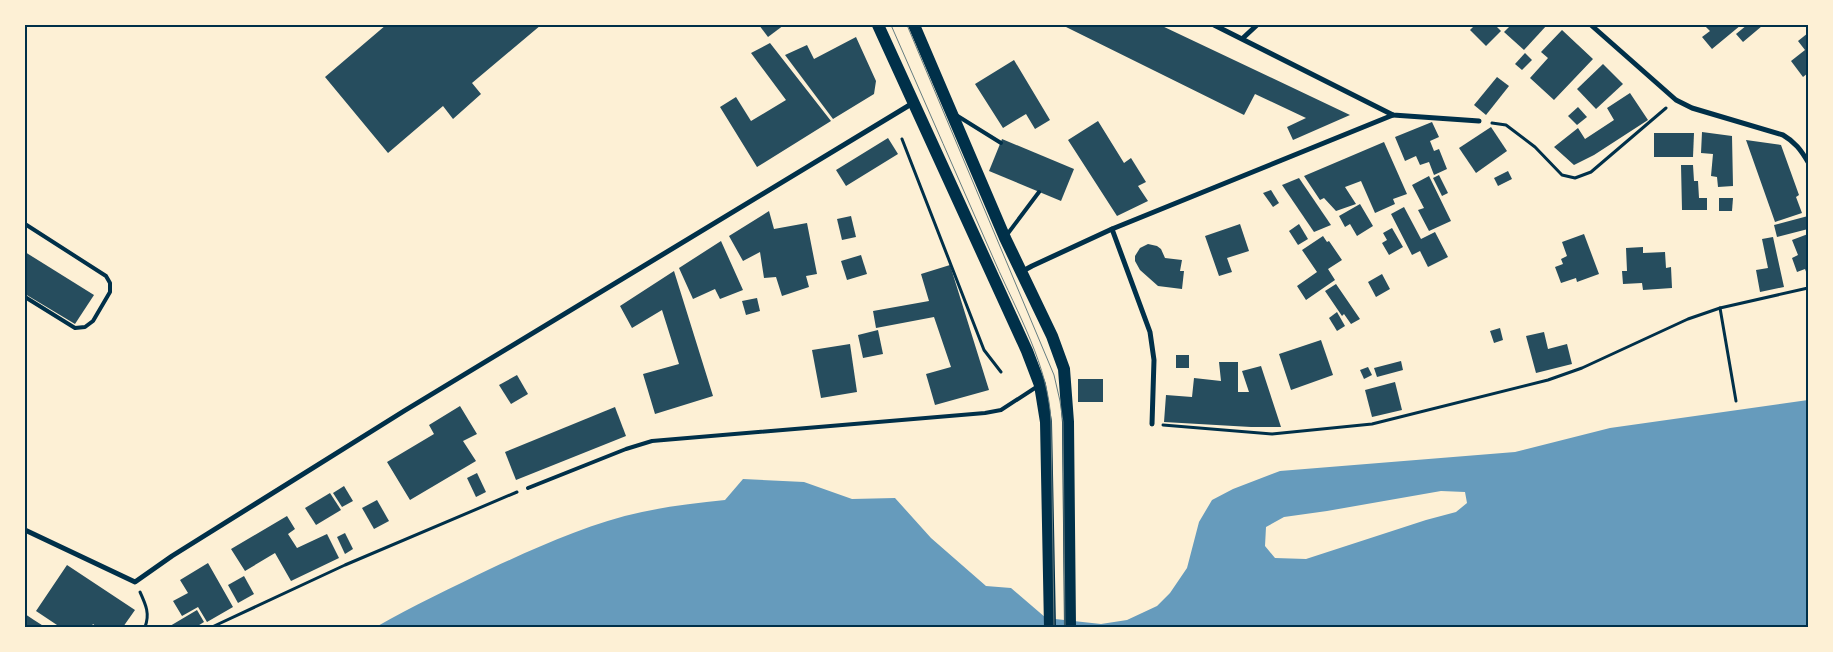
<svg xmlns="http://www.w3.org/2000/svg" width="1833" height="652" font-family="Helvetica,sans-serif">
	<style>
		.water { fill: #669bbc; fill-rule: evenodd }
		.building { fill: #264d5e }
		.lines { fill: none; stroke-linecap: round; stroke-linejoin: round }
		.path { stroke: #003049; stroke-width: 3 }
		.service { stroke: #003049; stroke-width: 4 }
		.minor { stroke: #003049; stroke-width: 5 }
		.primary { stroke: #003049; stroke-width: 12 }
		.tram { stroke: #657d81; stroke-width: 1 }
		.neatline { fill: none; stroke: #003049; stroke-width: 2 }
	</style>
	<rect width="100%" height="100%" fill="#fdf0d5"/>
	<path class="water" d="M1808 400V627H376C414 605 453 587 492 568 540 546 590 523 642 512 669 506 697 503 725 500L743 479 804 482 852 499 895 498 931 538 986 586 1011 588 1046 618 1101 624 1127 620 1157 606 1170 593 1187 568 1199 522 1212 500 1233 489 1280 471 1515 452 1610 428ZM1441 491 1465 492 1467 503 1456 512 1426 520 1306 559 1275 558 1265 546 1266 527 1284 517 1327 511Z"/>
	<g class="building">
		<polygon points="386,25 541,25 472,83 481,94 453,119 443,106 388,153 325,77"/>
		<polygon points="759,25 784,25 768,37"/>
		<polygon points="1066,25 1160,25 1350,115 1293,140 1287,127 1306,118 1255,94 1244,115 1064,26"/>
		<polygon points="1475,25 1495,25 1501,31 1486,46 1470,30"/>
		<polygon points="1511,25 1547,25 1524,50 1504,32"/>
		<polygon points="1704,25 1741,25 1712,49 1702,37 1710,31"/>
		<polygon points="1747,25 1762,26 1743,42 1736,34"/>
		<polygon points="1562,30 1593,59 1554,100 1530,78 1548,58 1541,52"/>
		<polygon points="1808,33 1808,73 1803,77 1791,61 1805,50 1798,41"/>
		<polygon points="856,37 876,81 874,94 833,119 785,55 807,45 814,59"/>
		<polygon points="770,43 831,121 757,167 720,107 736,97 751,121 786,100 751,53"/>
		<polygon points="1525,53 1532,60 1522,70 1515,64"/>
		<polygon points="1014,60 1050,120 1035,129 1026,114 1003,128 975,84"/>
		<polygon points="1603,64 1623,84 1596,109 1577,89"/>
		<polygon points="1497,77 1509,86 1486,115 1474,105"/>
		<polygon points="1630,93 1648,120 1594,155 1574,165 1554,147 1578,128 1585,139 1614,120 1607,108"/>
		<polygon points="1578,107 1587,117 1577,125 1568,116"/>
		<polygon points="1098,121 1124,163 1131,158 1146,182 1138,186 1148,201 1117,216 1068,140"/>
		<polygon points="1432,122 1439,137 1430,141 1434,151 1439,149 1447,169 1434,175 1429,162 1420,165 1416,156 1405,161 1395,137"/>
		<polygon points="1491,127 1507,151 1476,173 1459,148"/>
		<polygon points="1702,132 1732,136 1733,186 1718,187 1717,177 1711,176 1713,154 1701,153"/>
		<polygon points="1654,133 1694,133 1693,157 1654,157"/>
		<polygon points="888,138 898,154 846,186 836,170"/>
		<polygon points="1002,139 1074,169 1061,201 989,171"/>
		<polygon points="1746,140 1781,145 1799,195 1796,197 1802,213 1775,222"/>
		<polygon points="1384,142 1407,194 1393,199 1395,204 1375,213 1361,181 1345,187 1356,204 1336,211 1324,198 1320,200 1304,176"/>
		<polygon points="1681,165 1693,165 1694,181 1698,181 1699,198 1707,198 1707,210 1682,210"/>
		<polygon points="1508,171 1512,179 1498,186 1494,178"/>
		<polygon points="1439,175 1448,193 1442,196 1433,178"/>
		<polygon points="1429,176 1451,221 1429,231 1418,210 1424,208 1412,185"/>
		<polygon points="1299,178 1331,225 1314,232 1282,185"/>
		<polygon points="1271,190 1279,203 1273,207 1263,193"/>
		<polygon points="1719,198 1733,198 1732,211 1719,211"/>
		<polygon points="1360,204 1373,226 1357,236 1350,224 1345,227 1339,216"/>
		<polygon points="1404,207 1421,239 1435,232 1448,257 1428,267 1420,251 1412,255 1391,214"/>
		<polygon points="769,211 774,229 807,223 817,274 806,276 809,287 782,296 776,277 764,278 760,252 743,261 729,236"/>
		<polygon points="851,216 856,237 842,240 837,219"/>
		<polygon points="1808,216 1808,229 1777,237 1774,225"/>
		<polygon points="1240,224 1249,251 1227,258 1232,272 1219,276 1205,236"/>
		<polygon points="1299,224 1308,239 1298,245 1289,231"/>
		<polygon points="1392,228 1403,247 1389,255 1382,243 1387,240 1383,233"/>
		<polygon points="1584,234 1599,274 1577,282 1576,278 1561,283 1555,267 1563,264 1561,259 1567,256 1562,242"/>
		<polygon points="1808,234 1808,277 1805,269 1797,272 1792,258 1798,255 1792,240"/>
		<polygon points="1323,236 1327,242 1329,241 1342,260 1328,269 1335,280 1306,300 1297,286 1317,272 1302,250"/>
		<polygon points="1773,237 1784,287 1760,292 1756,270 1768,268 1762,239"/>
		<polygon points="721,241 743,290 720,299 715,289 693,299 679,268"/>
		<polygon points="1148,244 1157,246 1161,249 1165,258 1182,260 1180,271 1184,271 1182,289 1158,286 1140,270 1135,261 1135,256 1140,248"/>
		<polygon points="1643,247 1643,253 1665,252 1666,268 1671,267 1672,288 1643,290 1642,283 1623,284 1622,271 1627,271 1626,248"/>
		<polygon points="25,252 94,295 75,324 25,294"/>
		<polygon points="861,255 867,274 847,280 841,261"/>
		<polygon points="950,265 989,390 935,405 926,374 951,367 934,317 876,328 873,311 929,301 921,274"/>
		<polygon points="674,271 713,396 655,414 643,374 679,364 662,310 632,328 620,306"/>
		<polygon points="1382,274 1390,289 1376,297 1368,282"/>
		<polygon points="1336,284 1360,319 1351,324 1344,314 1342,316 1325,291"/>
		<polygon points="757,298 760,311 746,315 742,301"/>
		<polygon points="1337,312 1345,326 1337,331 1329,318"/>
		<polygon points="1500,328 1503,340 1494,343 1490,331"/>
		<polygon points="878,330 883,354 863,358 858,335"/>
		<polygon points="1544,332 1548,349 1567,344 1572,364 1536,373 1526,336"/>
		<polygon points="1321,340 1333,375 1291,390 1279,354"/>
		<polygon points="850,344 857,392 821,398 812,350"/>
		<rect x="1176" y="355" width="13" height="13"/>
		<polygon points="1401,361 1403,370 1377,377 1374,368"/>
		<polygon points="1219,362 1238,362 1238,392 1249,392 1242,371 1261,366 1281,427 1251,427 1164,422 1166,395 1192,397 1194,378 1221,381"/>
		<polygon points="1368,367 1372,375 1364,379 1360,370"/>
		<polygon points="517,375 528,394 511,404 499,385"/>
		<rect x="1078" y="379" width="25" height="23"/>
		<polygon points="1395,382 1402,410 1372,417 1365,390"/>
		<polygon points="460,406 477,434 463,441 476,461 410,500 387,462 434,434 429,425"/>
		<polygon points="615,407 626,436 516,480 505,452"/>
		<polygon points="477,473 486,492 476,497 467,478"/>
		<polygon points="344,486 353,501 342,507 333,493"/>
		<polygon points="330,493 341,510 316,525 305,508"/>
		<polygon points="377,500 389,521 374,529 362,508"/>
		<polygon points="287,516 295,529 288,534 297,548 327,534 339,558 291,581 275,553 245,571 231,549"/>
		<polygon points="345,533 353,549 345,554 337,537"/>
		<polygon points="208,563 233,607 207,622 198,607 182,616 173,601 188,593 180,580"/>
		<polygon points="67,565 135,610 123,627 97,627 93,624 91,627 60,627 36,611"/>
		<polygon points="244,576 254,594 238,603 228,585"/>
		<polygon points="197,610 204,622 196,627 171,627 170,626"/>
		<polygon points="25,614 34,620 45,627 25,627"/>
	</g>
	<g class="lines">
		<g class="path">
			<polyline points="1492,123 1506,125 1535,147 1562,175 1575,178 1591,172 1666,108"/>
			<polyline points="902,139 984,350 1001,372"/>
			<polyline points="1720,308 1736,401"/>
			<polyline points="1163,425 1272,434 1372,424 1548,380 1582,368 1688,319 1720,308 1808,288"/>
			<path d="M140 592C146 605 150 614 145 627"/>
			<polyline points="212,627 345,565 517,492"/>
		</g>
		<g class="service">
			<polyline points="956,115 1001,143"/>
			<polyline points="25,224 106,276 110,283 110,292 93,321 85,327 75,328 25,297"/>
			<polyline points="1006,236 1039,192"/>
			<polyline points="528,488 626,449 652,441 985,413 1001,410 1038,386"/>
		</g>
		<g class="minor">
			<polyline points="1214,25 1393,115 1479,121"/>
			<path d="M1591 25 1676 100 1692 108 1783 135C1795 142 1801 150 1808 162"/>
			<polyline points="1243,38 1257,25"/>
			<polyline points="1112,229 1150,332 1154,360 1152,424"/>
			<polyline points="1021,272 1032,266 1112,229 1393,115"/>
			<polyline points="25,530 135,582 172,556 404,411 913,103"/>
		</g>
		<g class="primary">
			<polyline points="878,25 1027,351 1040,385 1046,422 1050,627"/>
			<polyline points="914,25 1005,238 1052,336 1064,369 1068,422 1070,627"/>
		</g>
		<g class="tram">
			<path d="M891 25C926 104 960 183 995 262 1017 312 1049 367 1051 422L1054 627"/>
			<polyline points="907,25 1054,375 1060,401 1063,422 1065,627"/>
		</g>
	</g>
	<rect width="1833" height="652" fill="none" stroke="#fdf0d5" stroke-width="52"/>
	<rect x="26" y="26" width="1781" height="600" class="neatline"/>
</svg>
